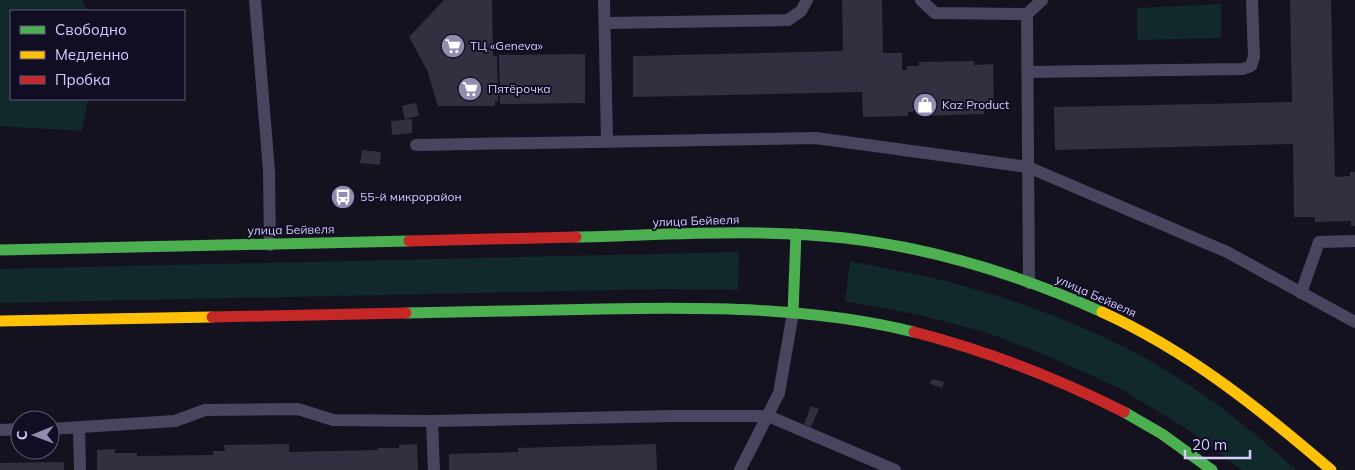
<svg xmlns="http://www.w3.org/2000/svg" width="1355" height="470" font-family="Mulish,sans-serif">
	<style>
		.green { fill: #11292a }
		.building { fill: #322f40 }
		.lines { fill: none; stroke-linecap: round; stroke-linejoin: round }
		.lane { stroke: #48465f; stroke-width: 12 }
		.fast { stroke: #4caf50; stroke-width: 11 }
		.slow { stroke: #ffc107; stroke-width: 11 }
		.jam { stroke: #c62828; stroke-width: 11 }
		.labels { text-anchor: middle; stroke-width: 4; stroke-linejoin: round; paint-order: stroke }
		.poi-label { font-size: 12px; fill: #d5ceff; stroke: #110d23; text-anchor: start }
		.street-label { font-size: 12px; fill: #d5ceff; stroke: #110d23 }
	</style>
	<rect width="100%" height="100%" fill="#14121e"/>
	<g class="green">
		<polygon points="0,0 82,0 87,11 11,11 11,99 88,99 82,131 0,126"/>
		<polygon points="1221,4 1221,38 1137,40 1137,8"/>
		<polygon points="739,252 738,290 664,289 0,303 0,269"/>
		<path d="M850 261C882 268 914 273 946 281 1029 303 1115 336 1186 383 1225 408 1261 439 1296 470H1242L1187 429 1119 388 1048 356 985 332 915 314 845 301Z"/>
	</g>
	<g class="building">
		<polygon points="444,0 492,0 493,56 497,56 498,101 495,101 495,106 438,106 427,70 409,37"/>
		<polygon points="842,0 882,0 883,53 902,53 902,70 907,70 907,66 919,66 919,62 974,61 974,65 993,64 994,109 984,109 984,114 919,116 919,111 908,112 908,116 863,117 862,92 633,97 633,56 843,51"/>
		<polygon points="1290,0 1331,0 1335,177 1350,176 1350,172 1355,172 1355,226 1351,226 1351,221 1315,222 1315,217 1294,217 1293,144 1055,150 1054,107 1292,102"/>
		<polygon points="585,54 585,103 500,104 499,55"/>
		<polygon points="416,103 419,116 405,119 402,106"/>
		<polygon points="412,119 412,133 392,135 391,121"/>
		<polygon points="362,150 381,152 380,165 360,163"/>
		<polygon points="932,379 944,382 942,388 930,384"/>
		<polygon points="811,406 819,409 811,427 804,424"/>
		<polygon points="289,444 289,452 378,450 378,448 399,448 399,445 417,444 418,470 97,470 97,450 115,449 115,453 137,453 137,456 213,455 213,451 225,451 224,445"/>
		<polygon points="656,444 657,470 449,470 449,454 518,452 518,448"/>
		<polygon points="64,462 64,470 0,470 0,463"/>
	</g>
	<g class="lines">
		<g class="lane">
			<polyline points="255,0 269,171 270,245"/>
			<polyline points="604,0 607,141"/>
			<polyline points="921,0 935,13 1027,14"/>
			<polyline points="605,23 788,20 801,11 807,0"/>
			<polyline points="1028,72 1243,69 1251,66 1254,57 1252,0"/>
			<polyline points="416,145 816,138 1028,167 1227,252 1355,322"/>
			<polyline points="1029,283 1027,14 1042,0"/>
			<polyline points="1301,293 1319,242 1355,241"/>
			<polyline points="432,421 434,470"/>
			<polyline points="79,428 80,470"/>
			<polyline points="50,429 175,421 205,410 298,409 333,420 432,421 672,416 768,416 895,470"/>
			<polyline points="0,430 20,429"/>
			<polyline points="740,470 779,393 793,313"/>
		</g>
		<g class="fast">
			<path d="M576 237C665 235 756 228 845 238 933 248 1022 276 1102 312"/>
			<polyline points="0,250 409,241"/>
			<path d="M406 313C471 312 537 310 602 309 707 307 812 307 914 332"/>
			<polyline points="793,313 796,234"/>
			<polyline points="1124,412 1162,434 1212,470"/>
		</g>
		<g class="slow">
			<path d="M1102 312C1188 351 1260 409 1331 470"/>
			<polyline points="0,321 212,317"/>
		</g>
		<g class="jam">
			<polyline points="409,241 576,237"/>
			<polyline points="212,317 406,313"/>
			<path d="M914 332C988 351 1057 378 1124 412"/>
		</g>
	</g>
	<defs>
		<g id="supermarket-disc" transform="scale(1.25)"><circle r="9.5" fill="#918cb0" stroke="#110d23"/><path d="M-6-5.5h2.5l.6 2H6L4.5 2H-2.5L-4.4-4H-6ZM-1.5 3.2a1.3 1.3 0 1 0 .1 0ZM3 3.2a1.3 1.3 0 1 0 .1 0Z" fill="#fff"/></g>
		<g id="shop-disc" transform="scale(1.25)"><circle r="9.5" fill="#918cb0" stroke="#110d23"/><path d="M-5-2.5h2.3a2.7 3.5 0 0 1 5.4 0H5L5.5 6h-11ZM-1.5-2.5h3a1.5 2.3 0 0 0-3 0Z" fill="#fff"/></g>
		<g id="bus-disc" transform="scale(1.25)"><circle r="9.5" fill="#918cb0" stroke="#110d23"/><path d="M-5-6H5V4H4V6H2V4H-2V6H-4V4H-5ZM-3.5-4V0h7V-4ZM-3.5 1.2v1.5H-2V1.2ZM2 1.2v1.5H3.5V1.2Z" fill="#fff"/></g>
	</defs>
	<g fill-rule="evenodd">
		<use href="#supermarket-disc" x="453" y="46"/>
		<use href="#supermarket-disc" x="470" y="89"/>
		<use href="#shop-disc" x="925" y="105"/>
		<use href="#bus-disc" x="343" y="197"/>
	</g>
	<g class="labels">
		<g class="poi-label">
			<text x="470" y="50">ТЦ «Geneva»</text>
			<text x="488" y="93">Пятёрочка</text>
			<text x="942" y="109">Kaz Product</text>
			<text x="360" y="201">55-й микрорайон</text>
		</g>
		<g class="street-label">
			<text transform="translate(696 221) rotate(-2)" y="4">улица Бейвеля</text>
			<text transform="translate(291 230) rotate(-1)" y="4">улица Бейвеля</text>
			<text transform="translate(1096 296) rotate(24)" y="4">улица Бейвеля</text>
		</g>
	</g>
	<rect x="10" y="10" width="175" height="90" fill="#110d23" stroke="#5f5a7b"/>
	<rect x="20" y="26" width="25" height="8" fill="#4caf50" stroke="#5f5a7b"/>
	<text x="55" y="35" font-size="15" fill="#d5ceff">Свободно</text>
	<rect x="20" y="51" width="25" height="8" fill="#ffc107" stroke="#5f5a7b"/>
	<text x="55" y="60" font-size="15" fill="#d5ceff">Медленно</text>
	<rect x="20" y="76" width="25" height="8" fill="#c62828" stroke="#5f5a7b"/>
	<text x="55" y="85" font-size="15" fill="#d5ceff">Пробка</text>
	<g transform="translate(35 435) rotate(269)"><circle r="24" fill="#110d23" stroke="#5f5a7b"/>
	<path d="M0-4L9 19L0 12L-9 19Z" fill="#918cb0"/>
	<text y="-8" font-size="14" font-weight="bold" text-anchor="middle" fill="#d5ceff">С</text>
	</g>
	<path d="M1185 450v8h65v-8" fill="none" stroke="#d5ceff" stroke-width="2.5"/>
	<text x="1192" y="450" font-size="15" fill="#d5ceff" stroke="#110d23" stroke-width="4" paint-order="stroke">20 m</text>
</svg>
